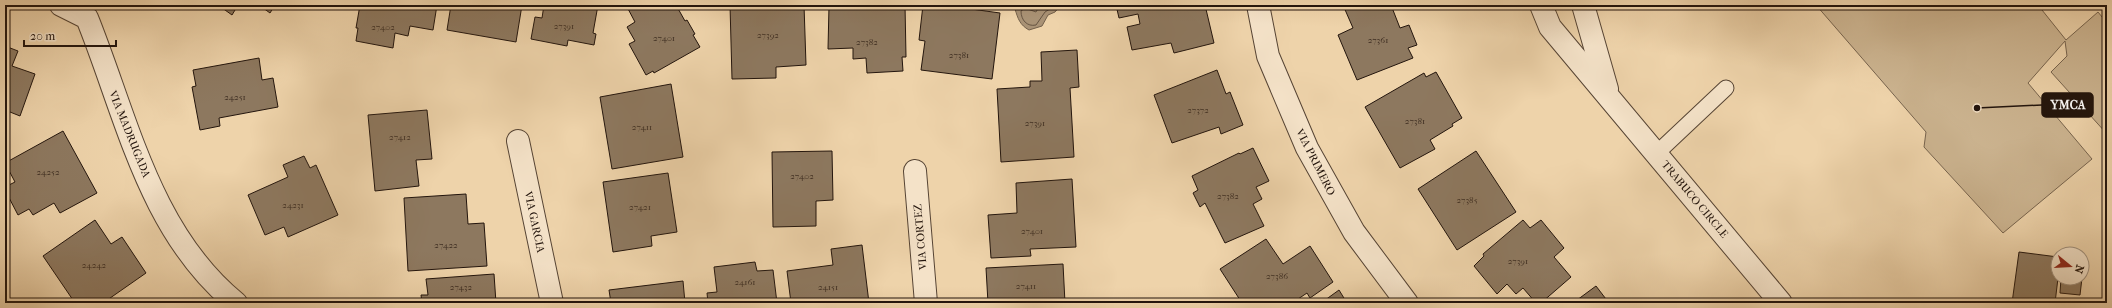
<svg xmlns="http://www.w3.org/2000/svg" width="2112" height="308" font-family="'IM FELL French Canon',serif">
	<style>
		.green { fill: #cbb38f; stroke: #77644e }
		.water { fill: #a99275; stroke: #73604b }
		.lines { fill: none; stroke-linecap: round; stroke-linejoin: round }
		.shore { stroke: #665441; stroke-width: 1 }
		.building { fill: #8d785f; stroke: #23150d }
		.service-casing { stroke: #564434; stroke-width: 17 }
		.minor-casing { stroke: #564434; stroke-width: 24 }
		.tertiary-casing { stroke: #564434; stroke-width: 24 }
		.service { stroke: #f4e2c8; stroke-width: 15 }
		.minor { stroke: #f4e2c8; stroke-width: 22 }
		.tertiary { stroke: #f4e2c8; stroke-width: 22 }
		.labels { text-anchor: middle; stroke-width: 3; stroke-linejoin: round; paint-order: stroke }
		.number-label { font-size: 9px; fill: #3e2e22 }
		.street-label { font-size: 11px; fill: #23150d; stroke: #f4e2c8 }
		.leader { fill: none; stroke: #23150d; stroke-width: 1.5 }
		.callout-dot { fill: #23150d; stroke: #f4e2c8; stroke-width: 1.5 }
		.callout { fill: #23150d; stroke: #23150d; stroke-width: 1.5 }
		.callout-label { font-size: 12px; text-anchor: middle; font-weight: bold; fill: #fff }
	</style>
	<rect width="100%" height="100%" fill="#eed3aa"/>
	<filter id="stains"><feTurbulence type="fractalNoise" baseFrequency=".005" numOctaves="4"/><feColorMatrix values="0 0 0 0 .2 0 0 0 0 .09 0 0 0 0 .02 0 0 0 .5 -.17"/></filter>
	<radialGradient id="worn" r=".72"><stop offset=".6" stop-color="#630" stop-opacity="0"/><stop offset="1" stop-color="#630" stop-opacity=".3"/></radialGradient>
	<polygon class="green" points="1816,5 2038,5 2066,40 2098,12 2107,23 2107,134 2051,72 2067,56 2065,41 2028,83 2092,159 2003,233 1924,147 1926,132"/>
	<path class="water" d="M1023 5 1034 8 1038 5H1061L1055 12 1048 15 1042 26 1029 30C1020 25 1018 19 1015 9Z"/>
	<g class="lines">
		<path class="shore" d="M1040 5 1036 12 1025 8 1021 11C1021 20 1027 27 1036 25L1045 12 1056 5"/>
	</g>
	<g class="building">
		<polygon points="218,5 238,5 232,15"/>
		<polygon points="259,5 275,5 270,13"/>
		<polygon points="360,5 437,5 433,30 410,26 408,36 395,33 393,48 356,41 358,28 356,28"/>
		<polygon points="451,5 522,5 516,42 447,30"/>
		<polygon points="544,5 598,5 593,33 596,34 594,45 568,40 567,46 531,39 535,17 542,18"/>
		<polygon points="626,5 676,5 685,21 687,20 695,34 693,35 700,47 654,73 653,71 646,75 629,44 635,41 627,27 635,22"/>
		<polygon points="730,5 804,5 806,65 776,67 776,78 732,79"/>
		<polygon points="905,5 906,57 902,57 903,71 867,73 866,58 853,59 853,48 828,49 829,6"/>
		<polygon points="923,5 965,5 964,8 1000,13 992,79 921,70 925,41 919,40"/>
		<polygon points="1116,5 1205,5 1214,43 1174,53 1171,43 1132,50 1127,27 1140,24 1138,14 1119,18"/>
		<polygon points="1343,5 1391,5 1400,28 1409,25 1417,45 1408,48 1413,58 1357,80 1338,35 1353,28"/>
		<polygon points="5,46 18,51 12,66 35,74 20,116 5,110"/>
		<polygon points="1077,50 1079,87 1070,88 1074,157 1001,162 997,89 1030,87 1030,81 1042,81 1041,52"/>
		<polygon points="259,58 262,80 273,78 278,107 219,118 220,126 200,130 192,87 196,86 193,70"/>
		<polygon points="1217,70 1226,94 1230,92 1243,125 1221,134 1219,127 1172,143 1154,95"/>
		<polygon points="1436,72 1462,118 1452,124 1453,126 1430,140 1435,149 1400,168 1365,107 1424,73 1426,77"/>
		<polygon points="671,84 683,157 612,169 600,97"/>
		<polygon points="427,110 432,159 416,160 419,186 375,191 368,115"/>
		<polygon points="63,131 97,193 60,213 54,203 33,215 29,209 18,215 5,190 5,187 15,182 5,163"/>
		<polygon points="1253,148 1269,181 1256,187 1262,199 1253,204 1264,226 1225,243 1205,203 1200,207 1193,193 1198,190 1192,176 1239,153 1240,154"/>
		<polygon points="832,151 833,200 816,201 816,226 773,227 772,152"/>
		<polygon points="1476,151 1516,212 1457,250 1418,189"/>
		<polygon points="304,156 310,168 316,165 338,215 288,237 284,227 265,235 248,195 288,177 283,165"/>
		<polygon points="668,173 677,232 651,236 652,246 613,252 603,182"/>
		<polygon points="1072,179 1076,247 1030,249 1031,256 991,258 988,215 1017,213 1016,183"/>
		<polygon points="466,194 468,224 484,223 487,266 408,271 404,198"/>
		<polygon points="95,220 111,244 122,237 146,273 103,303 75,303 43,256"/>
		<polygon points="1523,220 1530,228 1541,220 1564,248 1554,257 1571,277 1541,303 1536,303 1523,288 1516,294 1507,284 1497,294 1474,266 1484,256 1483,254"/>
		<polygon points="1266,239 1283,264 1310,246 1333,282 1310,298 1307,293 1292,303 1242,303 1220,269"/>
		<polygon points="862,245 869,303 791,303 787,271 833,265 831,249"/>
		<polygon points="2019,252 2058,257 2058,278 2055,303 2012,303"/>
		<polygon points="2082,261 2084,261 2080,295 2060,293 2061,278 2082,278"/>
		<polygon points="755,262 757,271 773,270 777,303 708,303 707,293 717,292 714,267"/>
		<polygon points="1063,264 1065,303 988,303 986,268"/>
		<polygon points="494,274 496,303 422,303 421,295 428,295 426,279"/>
		<polygon points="683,281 685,303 611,303 609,290"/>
		<polygon points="1596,286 1609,303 1573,303"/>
		<polygon points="1339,290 1347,303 1321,303"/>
	</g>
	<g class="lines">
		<g class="service-casing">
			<polyline id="service" points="1657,153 1726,88"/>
		</g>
		<g class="minor-casing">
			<g id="minor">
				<path d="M61 5 87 18C127 117 149 232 236 303"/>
				<polyline points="1258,5 1268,56 1307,148 1354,232 1407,303"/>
				<polyline points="518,141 552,303"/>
				<polyline points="915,171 926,303"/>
			</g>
		</g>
		<g class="tertiary-casing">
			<g id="tertiary">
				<polyline points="1541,5 1550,27 1781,303"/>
				<polyline points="1583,5 1607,89"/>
			</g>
		</g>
		<use href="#service" class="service"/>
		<use href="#minor" class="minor"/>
		<use href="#tertiary" class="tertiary"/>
	</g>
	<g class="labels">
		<g class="number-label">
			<text x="564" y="29">27391</text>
			<text x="383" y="30">27402</text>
			<text x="768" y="38">27392</text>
			<text x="664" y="41">27401</text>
			<text x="1378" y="43">27361</text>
			<text x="867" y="45">27382</text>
			<text x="959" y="58">27381</text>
			<text x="235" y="100">24251</text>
			<text x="1198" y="113">27372</text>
			<text x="1415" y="124">27381</text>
			<text x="1035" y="126">27391</text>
			<text x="642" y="130">27411</text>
			<text x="400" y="140">27412</text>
			<text x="48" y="175">24252</text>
			<text x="802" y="179">27402</text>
			<text x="1228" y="199">27382</text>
			<text x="1467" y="203">27385</text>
			<text x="293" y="208">24231</text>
			<text x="640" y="210">27421</text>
			<text x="1032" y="234">27401</text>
			<text x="446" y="248">27422</text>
			<text x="1518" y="264">27391</text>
			<text x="94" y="268">24242</text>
			<text x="1277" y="279">27386</text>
			<text x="745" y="285">24161</text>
			<text x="1026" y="289">27411</text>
			<text x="461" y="290">27432</text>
			<text x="828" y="290">24151</text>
		</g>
		<g class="street-label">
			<text transform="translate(130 134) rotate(68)" y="4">VIA MADRUGADA</text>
			<text transform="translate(1316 162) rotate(63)" y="4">VIA PRIMERO</text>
			<text transform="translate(1695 199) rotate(50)" y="4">TRABUCO CIRCLE</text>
			<text transform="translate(535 222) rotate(78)" y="4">VIA GARCIA</text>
			<text transform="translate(920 237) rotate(-95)" y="4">VIA CORTEZ</text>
		</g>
	</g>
	<path class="leader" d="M1977 108L2042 105"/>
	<circle class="callout-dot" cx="1977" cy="108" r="4"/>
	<rect class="callout" x="2042" y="93" width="51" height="24" rx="4"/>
	<g class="callout-label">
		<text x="2068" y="109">YMCA</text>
	</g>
	<rect width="2112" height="308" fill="none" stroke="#eed3aa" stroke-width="20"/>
	<rect x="6" y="6" width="2100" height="296" fill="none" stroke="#23150d" stroke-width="2"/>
	<rect x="10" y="10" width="2092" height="288" fill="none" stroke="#23150d"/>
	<g transform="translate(2070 266) rotate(108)"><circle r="19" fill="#f4e2c8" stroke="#a0907d"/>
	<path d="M0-3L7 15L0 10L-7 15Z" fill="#8f2418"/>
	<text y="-6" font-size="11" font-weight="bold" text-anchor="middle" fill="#23150d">N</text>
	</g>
	<path d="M24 40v6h92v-6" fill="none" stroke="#23150d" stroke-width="2"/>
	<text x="30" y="40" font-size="12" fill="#23150d" stroke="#f4e2c8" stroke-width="3" paint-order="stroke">20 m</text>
	<rect width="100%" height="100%" filter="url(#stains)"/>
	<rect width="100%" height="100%" fill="url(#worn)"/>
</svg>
